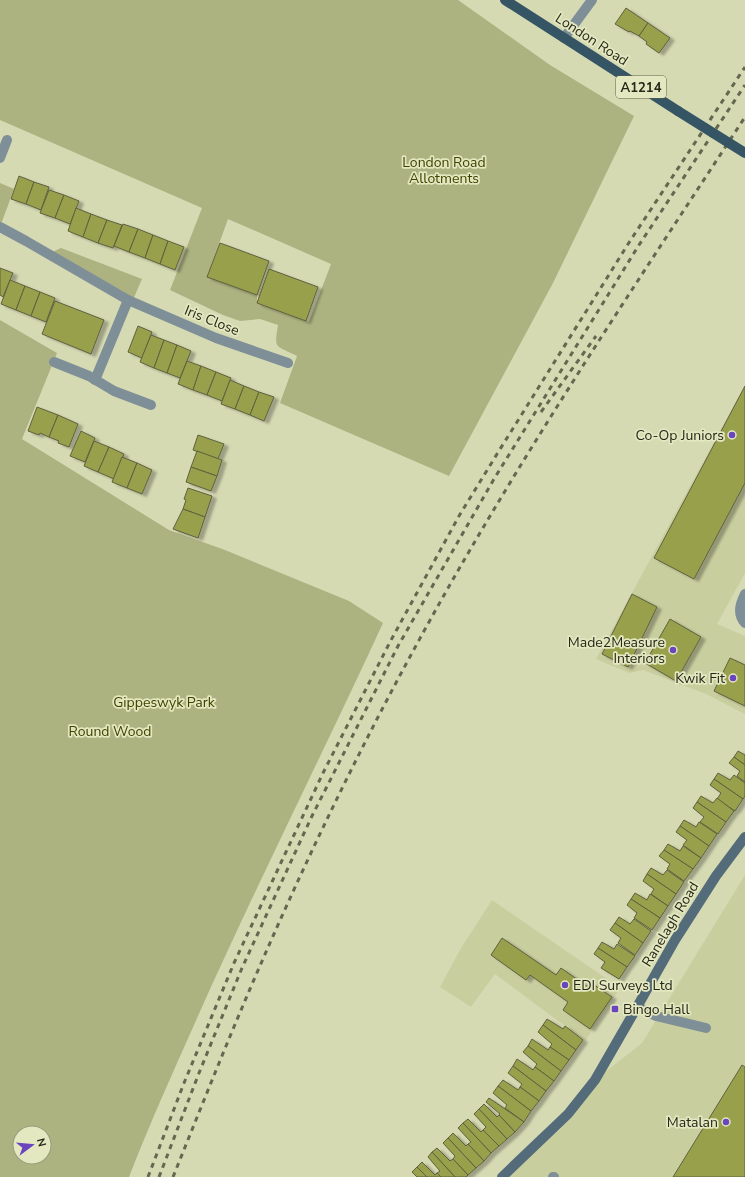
<svg xmlns="http://www.w3.org/2000/svg" width="745" height="1177" font-family="'Nunito Sans',sans-serif">
	<style>
		.built { fill: #c9ce9f }
		.green { fill: #adb281; fill-rule: evenodd }
		.building { fill: #99a04c; stroke: #5e613e; filter: url(#shadow) }
		.lines { fill: none; stroke-linecap: round; stroke-linejoin: round }
		.service { stroke: #7e8f98; stroke-width: 10 }
		.minor { stroke: #7e8f98; stroke-width: 10 }
		.secondary { stroke: #546c7a; stroke-width: 10 }
		.primary { stroke: #355464; stroke-width: 10 }
		.rail { stroke: #65674f; stroke-width: 3; stroke-dasharray: 5 5; stroke-linecap: butt }
		.primary-bridge { stroke: #355464; stroke-width: 10 }
		.poi-dot { fill: #6a45be; stroke: #e3e8c0; stroke-width: 1.5 }
		.labels { text-anchor: middle; stroke-width: 3.5; stroke-linejoin: round; paint-order: stroke }
		.shield { fill: #e3e8c0; stroke: #5f624b; stroke-width: 1 }
		.shield-label { font-size: 13px; font-weight: bold; fill: #272819 }
		.street-label { font-size: 14px; fill: #272819; stroke: #e3e8c0 }
		.park-label { font-size: 14px; fill: #404300; stroke: #e3e8c0 }
		.poi-label { font-size: 14px; fill: #272819; stroke: #e3e8c0; text-anchor: end }
	</style>
	<defs>
		<filter id="shadow"><feDropShadow dx="4.5" dy="2.5" stdDeviation="1" flood-color="#0004"/></filter>
	</defs>
	<rect width="100%" height="100%" fill="#d6dab3"/>
	<g class="built">
		<polygon points="745,385 745,573 717,624 745,636 745,714 706,694 643,670 629,673 596,659"/>
		<polygon points="745,875 745,1177 502,1177 595,1080 642,1043"/>
		<polygon points="492,900 620,988 585,1041 495,974 471,1007 440,987 461,948"/>
	</g>
	<g class="green">
		<path d="M0 0H458L550 65 634 116 553 283 449 476 280 403 297 356C275 345 274 350 278 325L260 319 240 321 223 315 170 290 202 208 0 120ZM228 219 331 264 309 322 257 303V295L207 277Z"/>
		<polygon points="0,183 14,189 0,227"/>
		<polygon points="61,248 142,279 132,302 48,254"/>
		<path d="M0 320 57 353 22 439 169 530 225 550 349 601 383 623C322 755 257 884 198 1016 174 1070 150 1123 129 1177H0ZM20 1133H44V1157H20Z"/>
	</g>
	<g class="building">
		<polygon points="626,8 648,23 639,36 630,31 629,32 615,24"/>
		<polygon points="648,23 670,38 659,53 646,44 647,42 639,36"/>
		<polygon points="19,176 34,182 26,204 11,199"/>
		<polygon points="34,182 49,187 41,210 26,204"/>
		<polygon points="49,190 64,195 55,218 40,213"/>
		<polygon points="64,195 79,201 70,224 55,218"/>
		<polygon points="76,208 91,214 83,237 68,231"/>
		<polygon points="91,214 107,220 98,243 83,237"/>
		<polygon points="107,220 122,225 113,248 98,243"/>
		<polygon points="123,224 138,229 129,252 114,246"/>
		<polygon points="138,229 153,235 145,258 129,252"/>
		<polygon points="153,235 168,241 160,264 145,258"/>
		<polygon points="168,241 184,247 175,270 160,264"/>
		<polygon points="220,243 269,261 257,295 207,277"/>
		<polygon points="0,268 13,273 3,297 0,295"/>
		<polygon points="269,269 318,287 306,321 257,303"/>
		<polygon points="10,280 25,286 16,310 1,304"/>
		<polygon points="25,286 40,292 31,316 16,310"/>
		<polygon points="40,292 55,298 46,322 31,316"/>
		<polygon points="55,301 104,320 91,354 42,334"/>
		<polygon points="138,326 152,332 142,358 128,352"/>
		<polygon points="151,335 164,340 154,368 140,362"/>
		<polygon points="164,340 177,345 167,373 154,368"/>
		<polygon points="177,345 191,351 180,378 167,373"/>
		<polygon points="187,361 201,366 193,390 178,384"/>
		<polygon points="201,366 216,372 207,395 193,390"/>
		<polygon points="216,372 231,378 222,401 207,395"/>
		<polygon points="230,380 244,386 235,409 221,404"/>
		<polygon points="244,386 259,392 250,415 235,409"/>
		<polygon points="745,386 745,483 694,579 654,558"/>
		<polygon points="259,392 274,397 264,421 250,415"/>
		<polygon points="37,407 58,415 49,437 40,433 39,435 28,431"/>
		<polygon points="58,415 78,424 69,447 58,443 59,441 49,437"/>
		<polygon points="81,431 95,438 85,462 70,456"/>
		<polygon points="198,435 224,444 218,459 193,450"/>
		<polygon points="94,441 109,447 98,472 84,466"/>
		<polygon points="109,447 124,454 114,479 98,472"/>
		<polygon points="197,451 222,460 217,476 191,467"/>
		<polygon points="122,457 137,463 127,488 112,482"/>
		<polygon points="137,463 152,470 142,494 127,488"/>
		<polygon points="191,467 217,476 211,491 186,482"/>
		<polygon points="188,488 212,496 205,517 183,509 186,500 184,499"/>
		<polygon points="183,509 205,517 198,538 173,529"/>
		<polygon points="632,594 657,607 628,667 602,654"/>
		<polygon points="670,619 701,637 676,681 645,663"/>
		<polygon points="730,658 745,665 745,706 714,691"/>
		<polygon points="738,751 745,755 745,765 734,757"/>
		<polygon points="734,757 745,765 745,782 737,776 740,771 729,763"/>
		<polygon points="718,773 730,780 734,775 745,783 745,796 743,799 714,779"/>
		<polygon points="714,779 743,799 735,811 717,799 721,793 710,785"/>
		<polygon points="701,796 713,803 717,798 734,811 726,822 697,802"/>
		<polygon points="697,802 726,822 718,834 700,822 704,817 693,808"/>
		<polygon points="684,820 696,827 699,822 717,834 709,846 680,826"/>
		<polygon points="680,826 709,846 701,858 683,845 687,840 676,832"/>
		<polygon points="668,844 680,851 683,846 701,858 693,869 664,850"/>
		<polygon points="664,850 693,869 684,881 667,869 670,864 659,856"/>
		<polygon points="651,868 663,875 667,870 684,882 676,894 647,874"/>
		<polygon points="647,874 676,894 668,906 651,894 654,889 643,881"/>
		<polygon points="635,893 647,900 650,894 668,906 660,918 631,899"/>
		<polygon points="631,899 660,918 652,930 634,918 637,913 627,905"/>
		<polygon points="619,917 630,924 634,919 651,931 643,943 615,923"/>
		<polygon points="615,923 643,943 635,955 618,943 621,938 610,930"/>
		<polygon points="502,938 556,975 561,968 588,987 591,983 612,997 590,1029 563,1010 568,1002 530,975 526,980 491,955"/>
		<polygon points="602,942 614,949 617,944 635,956 627,967 598,948"/>
		<polygon points="598,948 627,967 619,979 601,968 605,962 594,954"/>
		<polygon points="547,1019 563,1029 565,1026 583,1040 576,1050 543,1025"/>
		<polygon points="543,1025 576,1050 569,1060 550,1047 552,1044 538,1032"/>
		<polygon points="532,1039 548,1050 550,1047 569,1060 561,1071 528,1046"/>
		<polygon points="528,1046 561,1071 554,1081 535,1067 537,1064 523,1052"/>
		<polygon points="517,1059 533,1070 535,1067 554,1081 546,1091 513,1066"/>
		<polygon points="742,1065 745,1067 745,1177 673,1177"/>
		<polygon points="513,1066 546,1091 539,1101 520,1087 522,1084 508,1073"/>
		<polygon points="503,1080 518,1090 520,1087 539,1101 531,1111 498,1086"/>
		<polygon points="498,1086 531,1111 524,1122 505,1108 507,1105 493,1093"/>
		<polygon points="489,1098 524,1122 515,1132 499,1115 500,1114 486,1102"/>
		<polygon points="484,1104 497,1117 499,1115 515,1132 507,1139 479,1109"/>
		<polygon points="479,1109 507,1139 499,1146 483,1130 486,1127 474,1114"/>
		<polygon points="468,1119 481,1132 483,1130 499,1146 491,1153 463,1123"/>
		<polygon points="463,1123 491,1153 484,1161 468,1144 471,1142 458,1128"/>
		<polygon points="453,1133 466,1146 468,1144 484,1161 476,1168 448,1138"/>
		<polygon points="448,1138 476,1168 468,1175 453,1159 455,1156 443,1143"/>
		<polygon points="437,1148 450,1161 453,1159 468,1175 466,1177 455,1177 432,1152"/>
		<polygon points="432,1152 455,1177 441,1177 437,1173 440,1171 428,1157"/>
		<polygon points="422,1162 435,1175 437,1173 441,1177 427,1177 417,1167"/>
		<polygon points="417,1167 427,1177 417,1177 412,1172"/>
	</g>
	<g class="lines">
		<g class="service">
			<polyline points="0,158 7,140"/>
			<polyline points="637,1007 656,1016 706,1028"/>
			<polyline points="553,1177 554,1177"/>
		</g>
		<g class="minor">
			<polyline points="564,38 592,0"/>
			<polyline points="0,227 26,241 128,300 216,338 288,363"/>
			<polyline points="54,362 89,376 114,391 151,405"/>
			<polyline points="95,380 128,300"/>
			<path d="M745 594C740 604 737 614 745 623"/>
		</g>
		<polyline class="secondary" points="502,1177 568,1114 595,1080 637,1007 675,940 716,876 745,837"/>
		<polyline class="primary" points="505,0 678,111"/>
		<g class="rail">
			<polyline points="541,412 596,336"/>
			<polyline points="148,1177 184,1083 234,963 323,773 390,642 459,516 497,454 630,241 745,67"/>
			<polyline points="159,1177 199,1073 242,968 311,818 398,646 494,479 639,245 745,85"/>
			<path d="M173 1177C200 1110 227 1042 256 975 303 866 355 758 412 653 512 468 630 293 745 117"/>
		</g>
		<polyline class="primary-bridge" points="678,111 745,153"/>
	</g>
	<g class="poi-dot">
		<circle cx="732" cy="435" r="4"/>
		<circle cx="673" cy="650" r="4"/>
		<circle cx="733" cy="678" r="4"/>
		<circle cx="565" cy="985" r="4"/>
		<rect x="611" y="1005" width="8" height="8" rx="2"/>
		<circle cx="726" cy="1122" r="4"/>
	</g>
	<g class="labels">
		<rect class="shield" x="616" y="76" width="50" height="22" rx="3"/>
		<g class="shield-label">
			<text x="641" y="92">A1214</text>
		</g>
		<g class="street-label">
			<text transform="translate(592 39) rotate(33)" y="5">London Road</text>
			<text transform="translate(212 320) rotate(22)" y="5">Iris Close</text>
			<text transform="translate(670 924) rotate(-59)" y="5">Ranelagh Road</text>
		</g>
		<g class="park-label">
			<text x="444" y="167">London Road<tspan x="444" dy="16">Allotments</tspan></text>
			<text x="164" y="707">Gippeswyk Park</text>
			<text x="110" y="736">Round Wood</text>
		</g>
		<g class="poi-label">
			<text x="724" y="440">Co-Op Juniors</text>
			<text x="665" y="647">Made2Measure<tspan x="665" dy="16">Interiors</tspan></text>
			<text x="725" y="683">Kwik Fit</text>
			<text x="573" y="990" text-anchor="start">EDI Surveys Ltd</text>
			<text x="623" y="1014" text-anchor="start">Bingo Hall</text>
			<text x="718" y="1127">Matalan</text>
		</g>
	</g>
	<g transform="translate(32 1145) rotate(74)"><circle r="19" fill="#e3e8c0" stroke="#989b7d"/>
	<path d="M0-3L7 15L0 10L-7 15Z" fill="#6a45be"/>
	<text y="-6" font-size="11" font-weight="bold" text-anchor="middle" fill="#272819">N</text>
	</g>
</svg>
